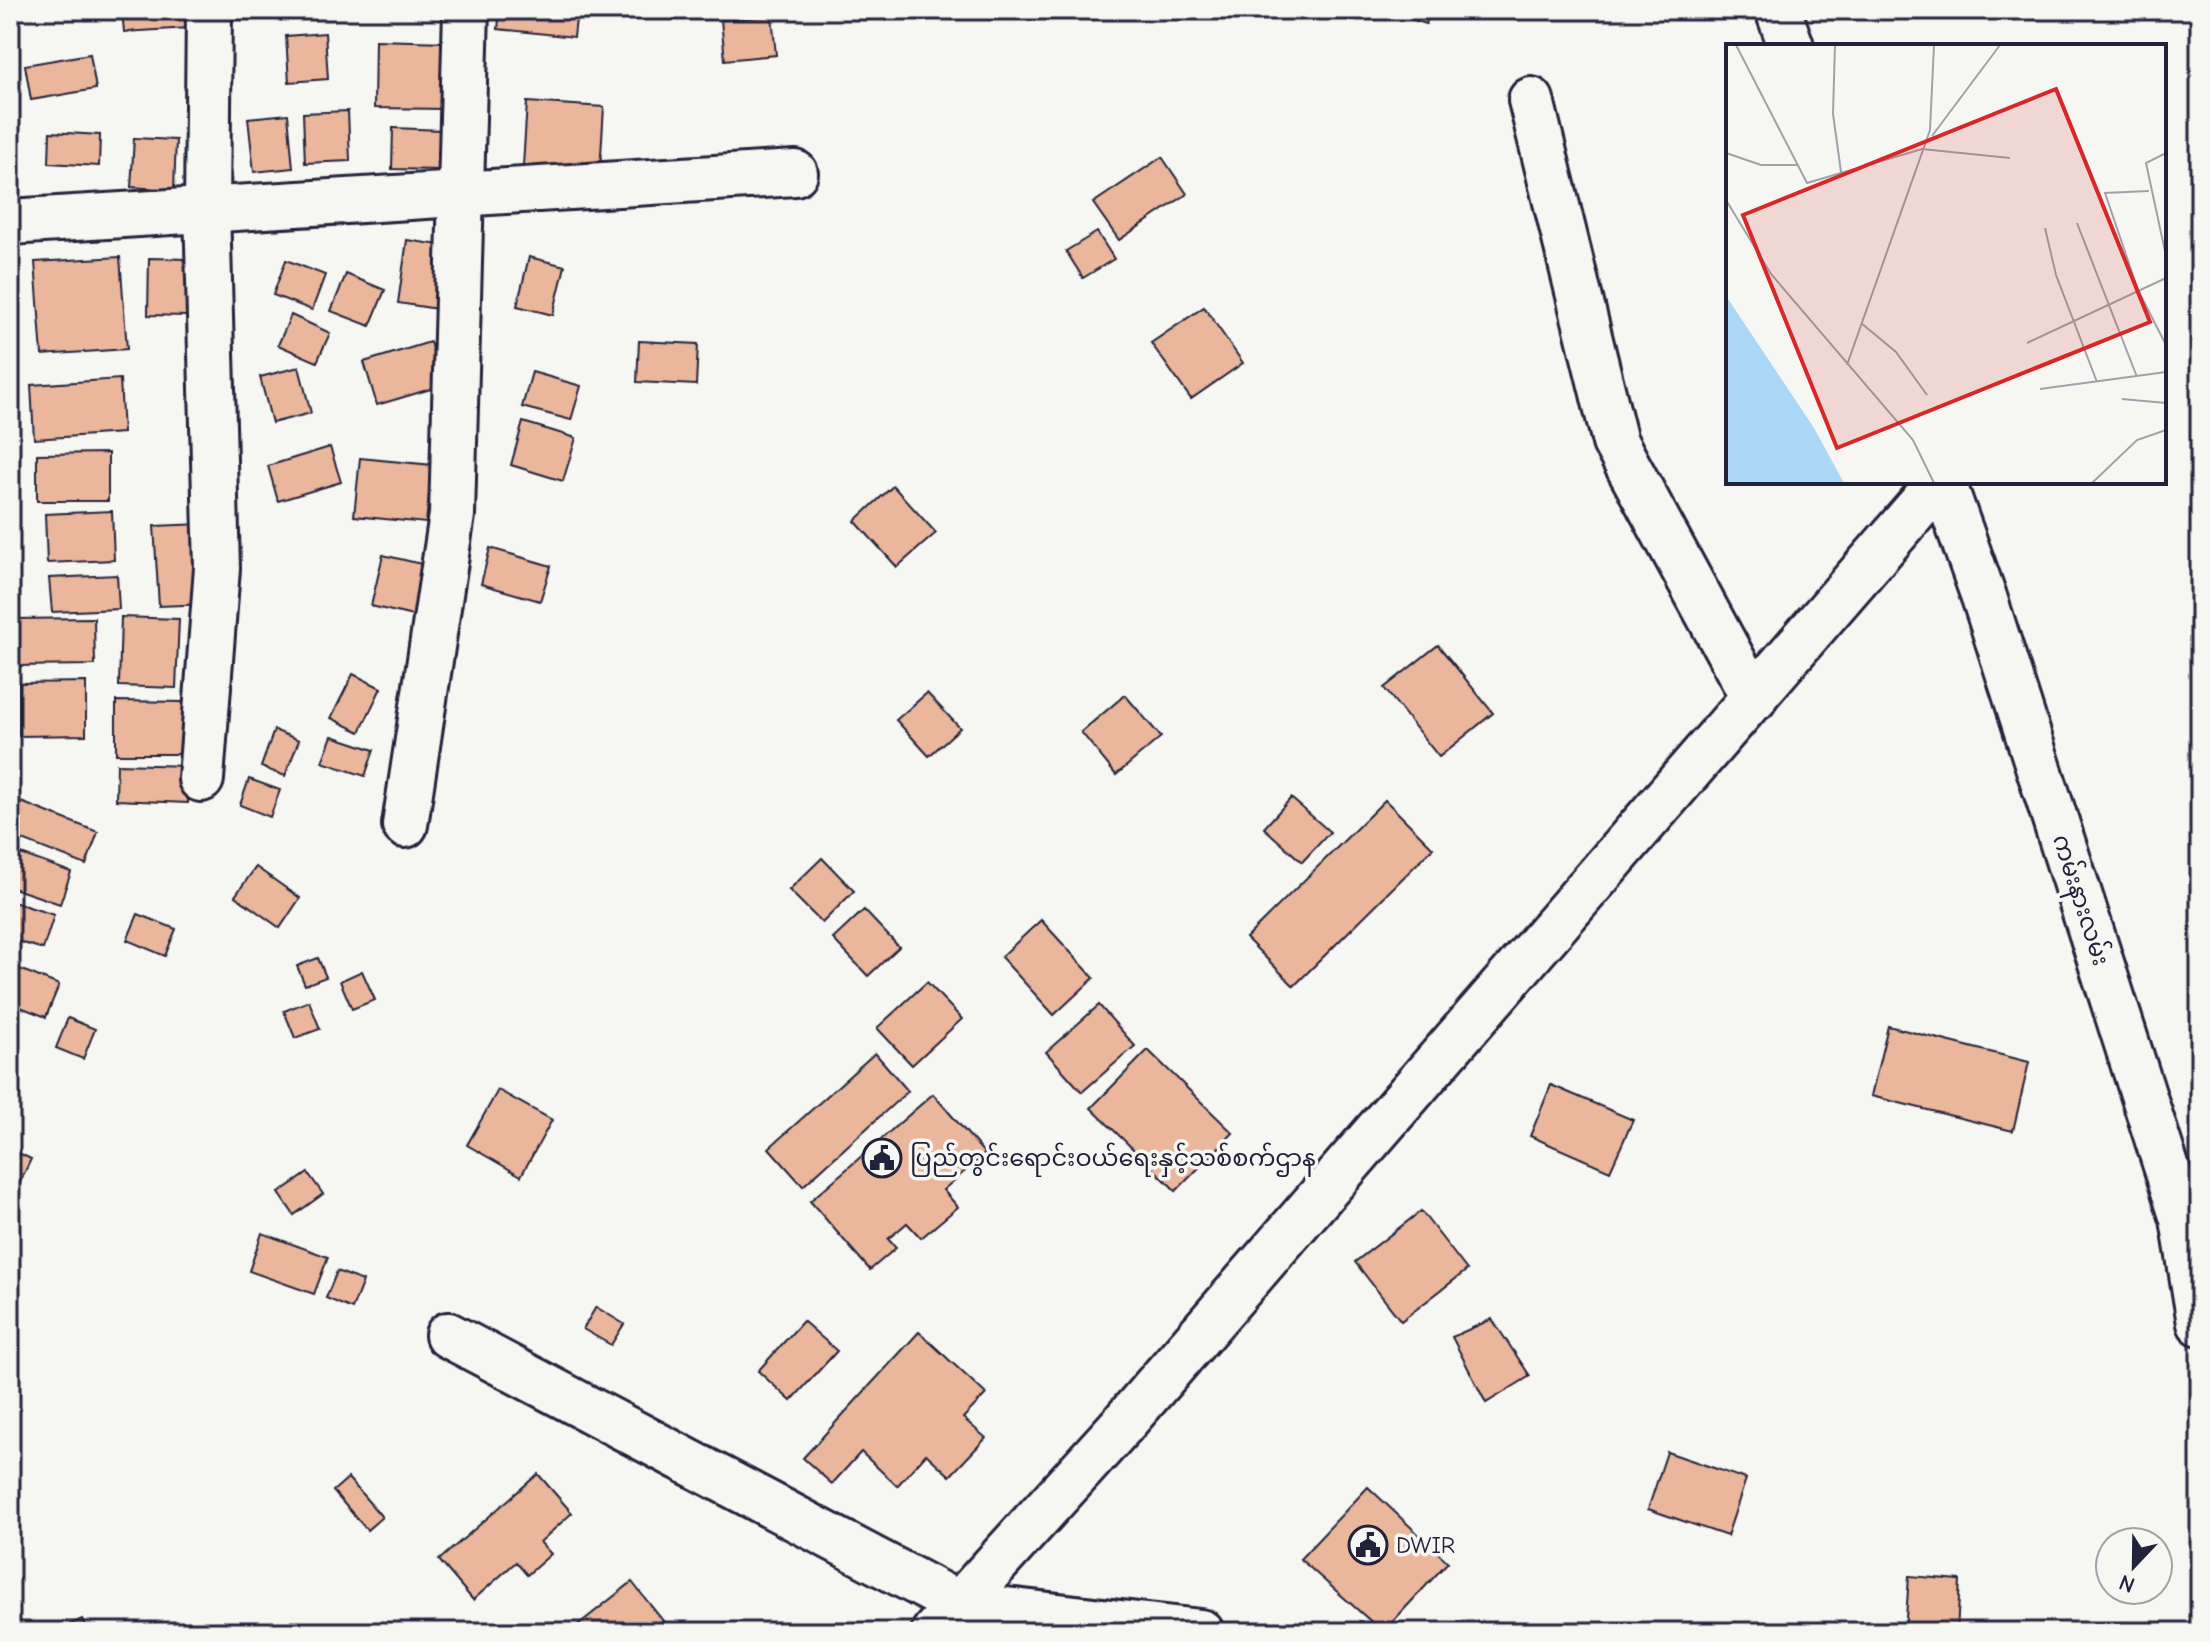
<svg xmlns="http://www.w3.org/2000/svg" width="2210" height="1642" font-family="'Comic Neue','Noto Sans Myanmar',sans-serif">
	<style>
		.building { fill: #eab69c; stroke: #22223b; stroke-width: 2 }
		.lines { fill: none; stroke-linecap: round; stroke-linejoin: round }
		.minor-casing { stroke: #22223b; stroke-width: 50 }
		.minor { stroke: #f6f6f2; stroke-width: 44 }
		.labels { text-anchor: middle; stroke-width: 7; stroke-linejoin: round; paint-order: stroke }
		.street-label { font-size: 24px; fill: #22223b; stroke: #f6f6f2 }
		.poi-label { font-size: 24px; fill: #22223b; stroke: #f6f6f2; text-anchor: start }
		.inset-road { fill: none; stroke: #a1a1a9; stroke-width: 2 }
		.view { fill: #d62828; fill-opacity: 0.15; stroke: #d62828; stroke-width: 4 }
		.inset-edge { fill: none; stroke: #22223b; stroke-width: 4 }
	</style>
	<rect width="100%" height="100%" fill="#f6f6f2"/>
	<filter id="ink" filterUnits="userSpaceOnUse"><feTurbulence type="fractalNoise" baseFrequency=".0125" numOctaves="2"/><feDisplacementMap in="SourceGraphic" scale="16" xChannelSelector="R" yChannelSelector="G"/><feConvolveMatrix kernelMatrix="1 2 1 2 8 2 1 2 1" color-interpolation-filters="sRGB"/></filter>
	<g filter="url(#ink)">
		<g class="building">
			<polygon points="122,10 189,10 190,28 124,32"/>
			<polygon points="500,10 577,10 574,37 498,29"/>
			<polygon points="1383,10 1431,10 1426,24"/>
			<polygon points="772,16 776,55 725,60 721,20"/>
			<polygon points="325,33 328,79 289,82 286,36"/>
			<polygon points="375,40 447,42 446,109 374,108"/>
			<polygon points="90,54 96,89 31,100 25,65"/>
			<polygon points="527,102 604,107 600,171 523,166"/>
			<polygon points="348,111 350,161 305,163 303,113"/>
			<polygon points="288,114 293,168 254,172 248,118"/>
			<polygon points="393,128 441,130 440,170 392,169"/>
			<polygon points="50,132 100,135 99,166 49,163"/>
			<polygon points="134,138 176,140 174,190 131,187"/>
			<polygon points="1162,157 1187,194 1119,240 1093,203"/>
			<polygon points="1097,232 1114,259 1083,278 1066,251"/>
			<polygon points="407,240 453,247 444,310 398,303"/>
			<polygon points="120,257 127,349 42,355 35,262"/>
			<polygon points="529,257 565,266 553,315 517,306"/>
			<polygon points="149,258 188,259 186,316 148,315"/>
			<polygon points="286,260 325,275 312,310 273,295"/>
			<polygon points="346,274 385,290 370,326 331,311"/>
			<polygon points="1204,307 1243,363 1191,399 1151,343"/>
			<polygon points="291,315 330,333 317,362 278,345"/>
			<polygon points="639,341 698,344 696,385 637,382"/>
			<polygon points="430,342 444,385 377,405 364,362"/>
			<polygon points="299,367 311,413 272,423 260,377"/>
			<polygon points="532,372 581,386 571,420 522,407"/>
			<polygon points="120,379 123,433 34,439 31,385"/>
			<polygon points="523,422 576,438 563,481 511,465"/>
			<polygon points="330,447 341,482 278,501 268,466"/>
			<polygon points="108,453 108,501 37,501 37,454"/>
			<polygon points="360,458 432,465 426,523 354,516"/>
			<polygon points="893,486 936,533 897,567 855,521"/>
			<polygon points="112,511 114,560 47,563 45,514"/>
			<polygon points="203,524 208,604 159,606 154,526"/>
			<polygon points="490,548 551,566 540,601 481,584"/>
			<polygon points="383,555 430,566 417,617 371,606"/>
			<polygon points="117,575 119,609 52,612 49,578"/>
			<polygon points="121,617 179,619 176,688 119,686"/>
			<polygon points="94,618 95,665 12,666 11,619"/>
			<polygon points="1438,645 1493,713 1439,757 1384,688"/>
			<polygon points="353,674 381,688 360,732 331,718"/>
			<polygon points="86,682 86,735 19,736 19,683"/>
			<polygon points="927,693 960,728 929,756 896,720"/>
			<polygon points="1125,695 1161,737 1116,775 1081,732"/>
			<polygon points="116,701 184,702 184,754 116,754"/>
			<polygon points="274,730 299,740 285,776 261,767"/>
			<polygon points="332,736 374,750 365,776 322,762"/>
			<polygon points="117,764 189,766 188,803 116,800"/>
			<polygon points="249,779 280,790 270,817 240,805"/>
			<polygon points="1291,798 1330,832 1302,862 1264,828"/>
			<polygon points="1385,800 1433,848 1294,986 1246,938"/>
			<polygon points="21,802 98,832 86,865 10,835"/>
			<polygon points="10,850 71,872 60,904 10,887"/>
			<polygon points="822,858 854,891 822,923 789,890"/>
			<polygon points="256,867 300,898 280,928 235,896"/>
			<polygon points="10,901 54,915 43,949 10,939"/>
			<polygon points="864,910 899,947 868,976 833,939"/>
			<polygon points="138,914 176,929 165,956 127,940"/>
			<polygon points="1041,920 1094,978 1054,1015 1001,957"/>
			<polygon points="318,958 326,977 305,985 297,966"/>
			<polygon points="10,965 59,985 46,1017 10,1003"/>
			<polygon points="362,971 375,1000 352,1009 340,981"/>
			<polygon points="927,982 962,1019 912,1065 877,1028"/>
			<polygon points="309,1001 320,1029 295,1038 284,1011"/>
			<polygon points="1099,1005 1135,1046 1082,1092 1046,1052"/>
			<polygon points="68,1018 95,1029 83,1059 56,1048"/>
			<polygon points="1888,1026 2029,1062 2013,1131 1871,1096"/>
			<polygon points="1148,1050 1233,1133 1176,1191 1091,1108"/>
			<polygon points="875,1053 908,1091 803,1186 769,1148"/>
			<polygon points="1551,1085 1633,1120 1610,1171 1530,1136"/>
			<polygon points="498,1090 552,1120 521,1176 467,1145"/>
			<polygon points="933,1094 985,1154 943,1190 958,1207 921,1238 907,1223 888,1239 896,1248 870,1270 810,1201"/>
			<polygon points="10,1149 31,1159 13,1197 10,1195"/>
			<polygon points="308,1173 323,1194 294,1215 279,1193"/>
			<polygon points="1421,1211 1467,1270 1401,1321 1355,1262"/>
			<polygon points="262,1233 328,1257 314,1294 249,1271"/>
			<polygon points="337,1271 363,1281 352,1309 326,1298"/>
			<polygon points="596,1307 624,1324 611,1345 583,1329"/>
			<polygon points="1492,1319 1530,1376 1486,1403 1452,1337"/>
			<polygon points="803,1321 837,1351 791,1401 758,1371"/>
			<polygon points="919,1332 986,1394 963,1418 986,1438 950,1476 926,1454 897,1486 861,1452 832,1484 803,1458"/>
			<polygon points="1667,1452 1746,1479 1727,1536 1648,1509"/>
			<polygon points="538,1474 572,1513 540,1542 551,1554 527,1575 516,1562 473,1600 439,1560"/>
			<polygon points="348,1478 382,1517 367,1530 333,1491"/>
			<polygon points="1368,1487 1448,1562 1383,1632 1300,1559"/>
			<polygon points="1909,1576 1960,1580 1957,1632 1905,1632"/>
			<polygon points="632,1582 672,1632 569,1632"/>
			<polygon points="82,1619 88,1632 54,1632"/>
		</g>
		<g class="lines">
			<g class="minor-casing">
				<g id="minor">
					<polyline points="1778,10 1791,46"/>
					<polyline points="1531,100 1615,442 1754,699"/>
					<polyline points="10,222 795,173"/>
					<polyline points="1943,482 1984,597 2183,1219 2200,1323"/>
					<polyline points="201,779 217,568 207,209 209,10"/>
					<polyline points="405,825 452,515 466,10"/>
					<polyline points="448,1335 960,1605 1201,1632"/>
					<polyline points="934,1632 1121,1426 1940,482"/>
				</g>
			</g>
			<use href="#minor" class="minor"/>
		</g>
	</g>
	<defs>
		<g id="civic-ring" transform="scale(2)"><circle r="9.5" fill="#f6f6f2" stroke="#22223b" stroke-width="1.5"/><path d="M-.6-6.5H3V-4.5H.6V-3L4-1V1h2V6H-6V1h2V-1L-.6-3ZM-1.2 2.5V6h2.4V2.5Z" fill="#22223b"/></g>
	</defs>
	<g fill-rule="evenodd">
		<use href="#civic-ring" x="882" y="1158"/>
		<use href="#civic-ring" x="1368" y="1545"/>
	</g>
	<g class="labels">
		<g class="street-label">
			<text transform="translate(2081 900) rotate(72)" y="8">ကမ်းနားလမ်း</text>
		</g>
		<g class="poi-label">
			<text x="910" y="1166">ပြည်တွင်းရောင်းဝယ်ရေးနှင့်သစ်စက်ဌာန</text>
			<text x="1396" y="1553">DWIR</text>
		</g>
	</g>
	<g transform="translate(1726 44)">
		<rect width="440" height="440" fill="#f6f6f2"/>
		<path d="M0 252 88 384 118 439H0Z" fill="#abd8f7"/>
		<path class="inset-road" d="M10 1 81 139 196 105 284 114M109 1 107 70 115 128M206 92 274 1M0 109 35 121H72M440 109 420 119 440 212M423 147 379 149 412 246 440 301M0 156 45 230 187 396 208 439M351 179 411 333M319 184 330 231 371 338M135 279 170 308 201 351M301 299 440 234M121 321 204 86 208 1M314 345 440 328M396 355 440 359M366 439 411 396 440 386"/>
		<path class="view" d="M330 45 424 278 111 404 17 171Z"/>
		<rect width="440" height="440" class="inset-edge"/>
	</g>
	<rect width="2210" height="1642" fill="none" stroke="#f6f6f2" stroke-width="40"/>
	<rect x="20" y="20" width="2170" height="1602" fill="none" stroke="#22223b" stroke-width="3" filter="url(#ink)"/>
	<g transform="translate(2134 1566) rotate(202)"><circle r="38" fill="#f6f6f2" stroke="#a1a1a9" stroke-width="2"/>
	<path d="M0-6L14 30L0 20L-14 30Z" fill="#22223b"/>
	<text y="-12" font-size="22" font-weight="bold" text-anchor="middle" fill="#22223b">N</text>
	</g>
</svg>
